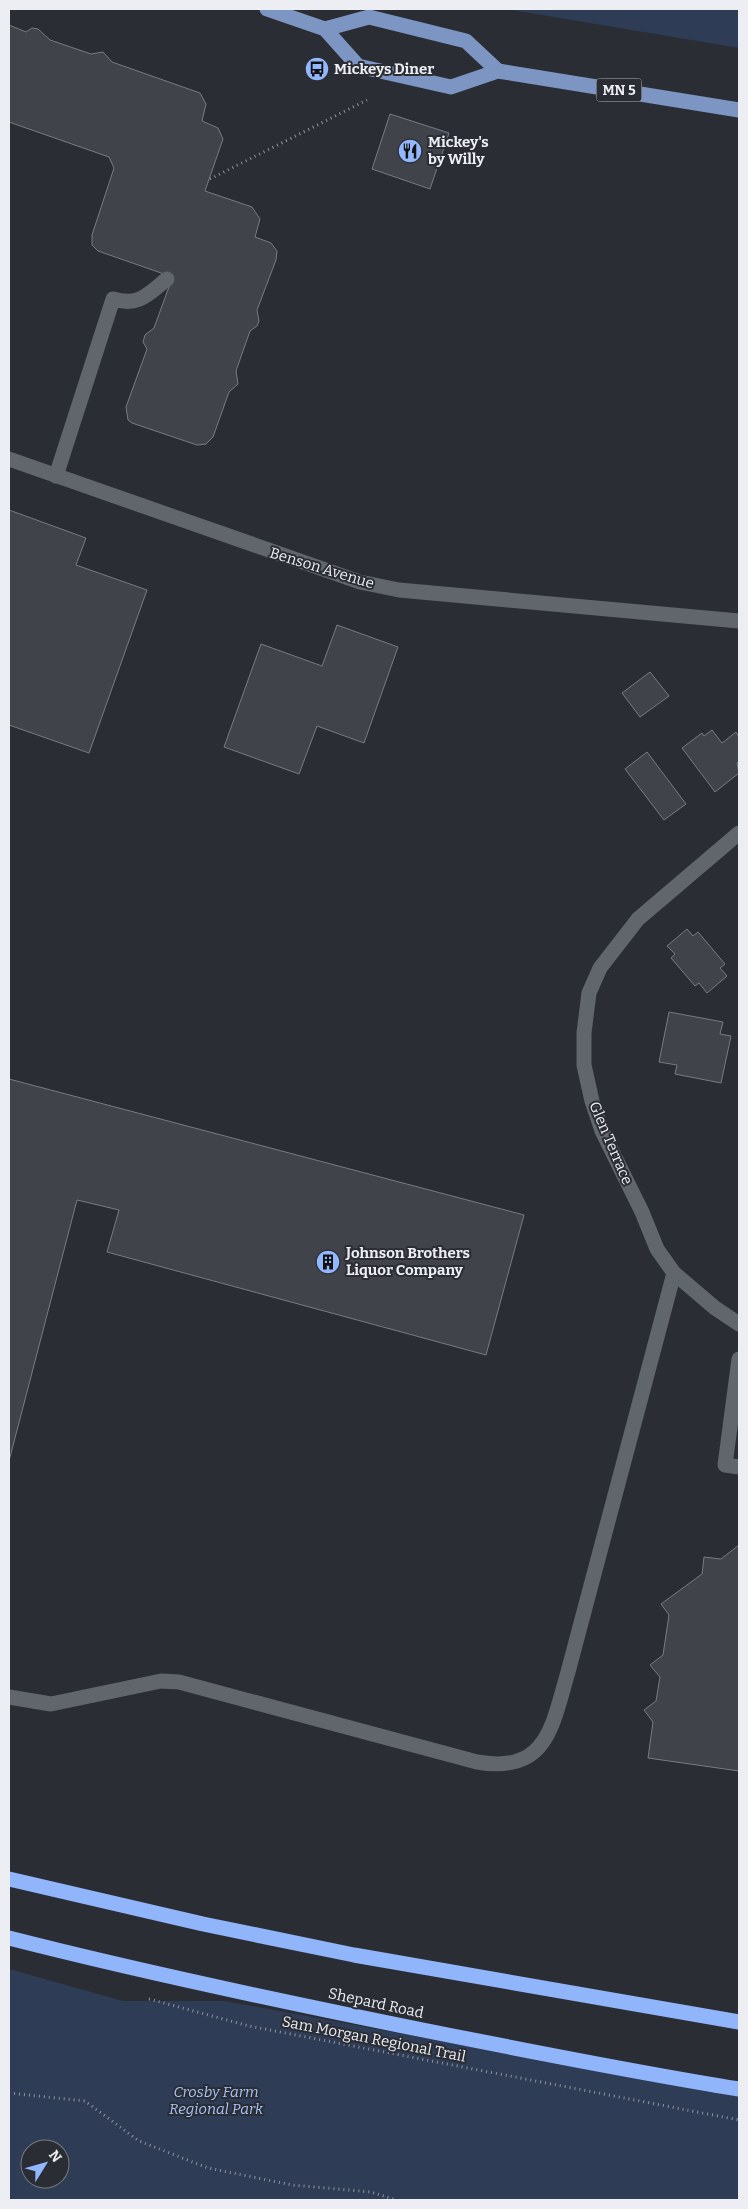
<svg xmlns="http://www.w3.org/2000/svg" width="748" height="2209" font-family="Bitter,serif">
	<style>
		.green { fill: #2e3c56; fill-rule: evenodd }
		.building { fill: #40434a; stroke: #777b83 }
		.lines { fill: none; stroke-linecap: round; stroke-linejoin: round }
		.path { stroke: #919499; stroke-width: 3; stroke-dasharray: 1 4; stroke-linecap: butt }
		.lane { stroke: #61656c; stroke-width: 15 }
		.street { stroke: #61656c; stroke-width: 15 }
		.primary { stroke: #7d95c2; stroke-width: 15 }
		.highway { stroke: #90b5fb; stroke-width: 15 }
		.labels { text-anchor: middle; stroke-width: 4; stroke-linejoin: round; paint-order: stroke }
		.shield { fill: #2a2d34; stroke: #b2b4ba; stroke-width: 1 }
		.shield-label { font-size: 14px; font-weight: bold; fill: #eceef3 }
		.poi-label { font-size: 15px; font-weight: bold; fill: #eceef3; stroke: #2a2d34; text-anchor: start }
		.street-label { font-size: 15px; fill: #eceef3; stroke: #2a2d34 }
		.park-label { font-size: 15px; font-style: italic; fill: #a8c3f7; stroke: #2a2d34 }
	</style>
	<rect width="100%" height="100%" fill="#2a2d34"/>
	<g class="green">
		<polygon points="506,9 739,9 739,48"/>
		<path d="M9 1969 123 2001H225L739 2096V2200H9ZM30 2149H60V2179H30Z"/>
	</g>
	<g class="building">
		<polygon points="9,25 26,32 32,28 38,29 50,40 91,54 103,52 112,62 200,93 206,104 202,121 218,128 223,139 205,191 252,207 260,219 255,237 271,243 277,251 276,260 257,310 259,321 257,326 250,331 236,371 238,384 229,392 213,437 206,444 197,445 132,423 128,420 126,407 147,349 143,342 145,335 154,328 170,284 164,274 98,251 92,245 92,235 114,168 109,157 9,122"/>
		<polygon points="390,114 449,133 430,189 372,169"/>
		<polygon points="9,510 86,538 76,565 147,590 89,753 9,725"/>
		<polygon points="337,625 398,647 364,743 317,726 299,774 224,747 261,644 322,666"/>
		<polygon points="650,672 669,696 640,717 622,693"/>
		<polygon points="712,730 722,743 736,732 739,737 739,761 737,763 739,773 715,792 682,748 702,733 704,736"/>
		<polygon points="647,752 686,804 664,820 625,769"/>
		<polygon points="687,929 693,936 698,932 725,964 720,968 727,976 707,993 699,983 695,986 671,958 675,954 667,946"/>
		<polygon points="669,1012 723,1022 720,1034 731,1036 721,1083 675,1074 677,1065 659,1062"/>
		<polygon points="9,1079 524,1215 486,1355 107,1252 119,1210 77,1200 9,1461"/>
		<polygon points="739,1545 739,1771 648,1758 653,1722 644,1710 656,1701 660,1677 650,1665 663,1655 669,1615 661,1604 702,1574 704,1557 721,1559"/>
	</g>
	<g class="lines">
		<g class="path">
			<polyline points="210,179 367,100"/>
			<polyline points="149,1999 249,2026 739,2120"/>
			<polyline points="9,2093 85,2101 139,2141 208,2168 292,2185 371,2192 396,2200"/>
		</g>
		<g class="lane">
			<path d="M56 476 113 299C139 307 148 294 167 279"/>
			<polyline points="739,1359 725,1465 739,1467"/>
			<path d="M9 1697 51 1704 161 1681 179 1682 477 1762C547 1774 552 1727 568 1672L674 1273"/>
		</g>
		<g class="street">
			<polyline points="9,459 360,582 399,590 739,621"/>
			<polyline points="739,833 638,919 600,968 589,993 584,1033 584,1065 592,1101 602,1131 642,1212 657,1249 674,1273 715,1308 739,1324"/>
		</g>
		<g class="primary">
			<polyline points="267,9 325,29 358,66 451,87 498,71 739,110"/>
			<polyline points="325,29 369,17 466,41 498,71"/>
		</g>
		<g class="highway">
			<polyline points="9,1879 203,1924 354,1955 739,2022"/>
			<path d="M9 1938C146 1973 284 2002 423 2030 528 2051 633 2072 739 2089"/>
		</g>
	</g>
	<defs>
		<g id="bus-disc" transform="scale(1.25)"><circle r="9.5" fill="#93b7fd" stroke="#2a2d34"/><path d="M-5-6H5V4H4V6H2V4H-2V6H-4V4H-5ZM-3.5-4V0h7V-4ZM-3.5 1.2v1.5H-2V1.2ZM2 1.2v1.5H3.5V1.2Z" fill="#111"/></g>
		<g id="restaurant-disc" transform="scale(1.25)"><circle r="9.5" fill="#93b7fd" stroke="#2a2d34"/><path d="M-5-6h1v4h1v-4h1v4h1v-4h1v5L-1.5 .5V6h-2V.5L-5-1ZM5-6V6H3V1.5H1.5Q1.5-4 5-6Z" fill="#111"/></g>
		<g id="building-disc" transform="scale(1.25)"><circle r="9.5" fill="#93b7fd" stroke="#2a2d34"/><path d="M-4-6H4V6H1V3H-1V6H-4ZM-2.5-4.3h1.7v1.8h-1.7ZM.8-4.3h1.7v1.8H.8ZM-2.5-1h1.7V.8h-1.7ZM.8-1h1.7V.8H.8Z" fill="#111"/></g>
	</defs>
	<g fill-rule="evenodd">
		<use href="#bus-disc" x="317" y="69"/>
		<use href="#restaurant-disc" x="410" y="151"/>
		<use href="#building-disc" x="328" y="1262"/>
	</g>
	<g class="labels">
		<rect class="shield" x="596.5" y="78.5" width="45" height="23" rx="4"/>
		<g class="shield-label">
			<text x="619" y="95">MN 5</text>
		</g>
		<g class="poi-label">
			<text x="334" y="74">Mickeys Diner</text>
			<text x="428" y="147">Mickey's<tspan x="428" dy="17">by Willy</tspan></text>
			<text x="346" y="1258">Johnson Brothers<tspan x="346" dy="17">Liquor Company</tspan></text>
		</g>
		<g class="street-label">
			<text transform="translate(322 568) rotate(17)" y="5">Benson Avenue</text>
			<text transform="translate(611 1143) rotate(67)" y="5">Glen Terrace</text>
			<text transform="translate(376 2003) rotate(12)" y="5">Shepard Road</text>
			<text transform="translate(374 2039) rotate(11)" y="5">Sam Morgan Regional Trail</text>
		</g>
		<g class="park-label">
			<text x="216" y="2097">Crosby Farm<tspan x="216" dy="17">Regional Park</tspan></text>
		</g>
	</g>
	<rect width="748" height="2209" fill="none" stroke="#eceef3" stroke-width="20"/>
	<g transform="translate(45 2164) rotate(53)"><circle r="24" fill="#2a2d34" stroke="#787a80"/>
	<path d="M0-4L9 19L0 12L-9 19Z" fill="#93b7fd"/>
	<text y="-8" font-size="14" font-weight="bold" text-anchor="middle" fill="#eceef3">N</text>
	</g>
</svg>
